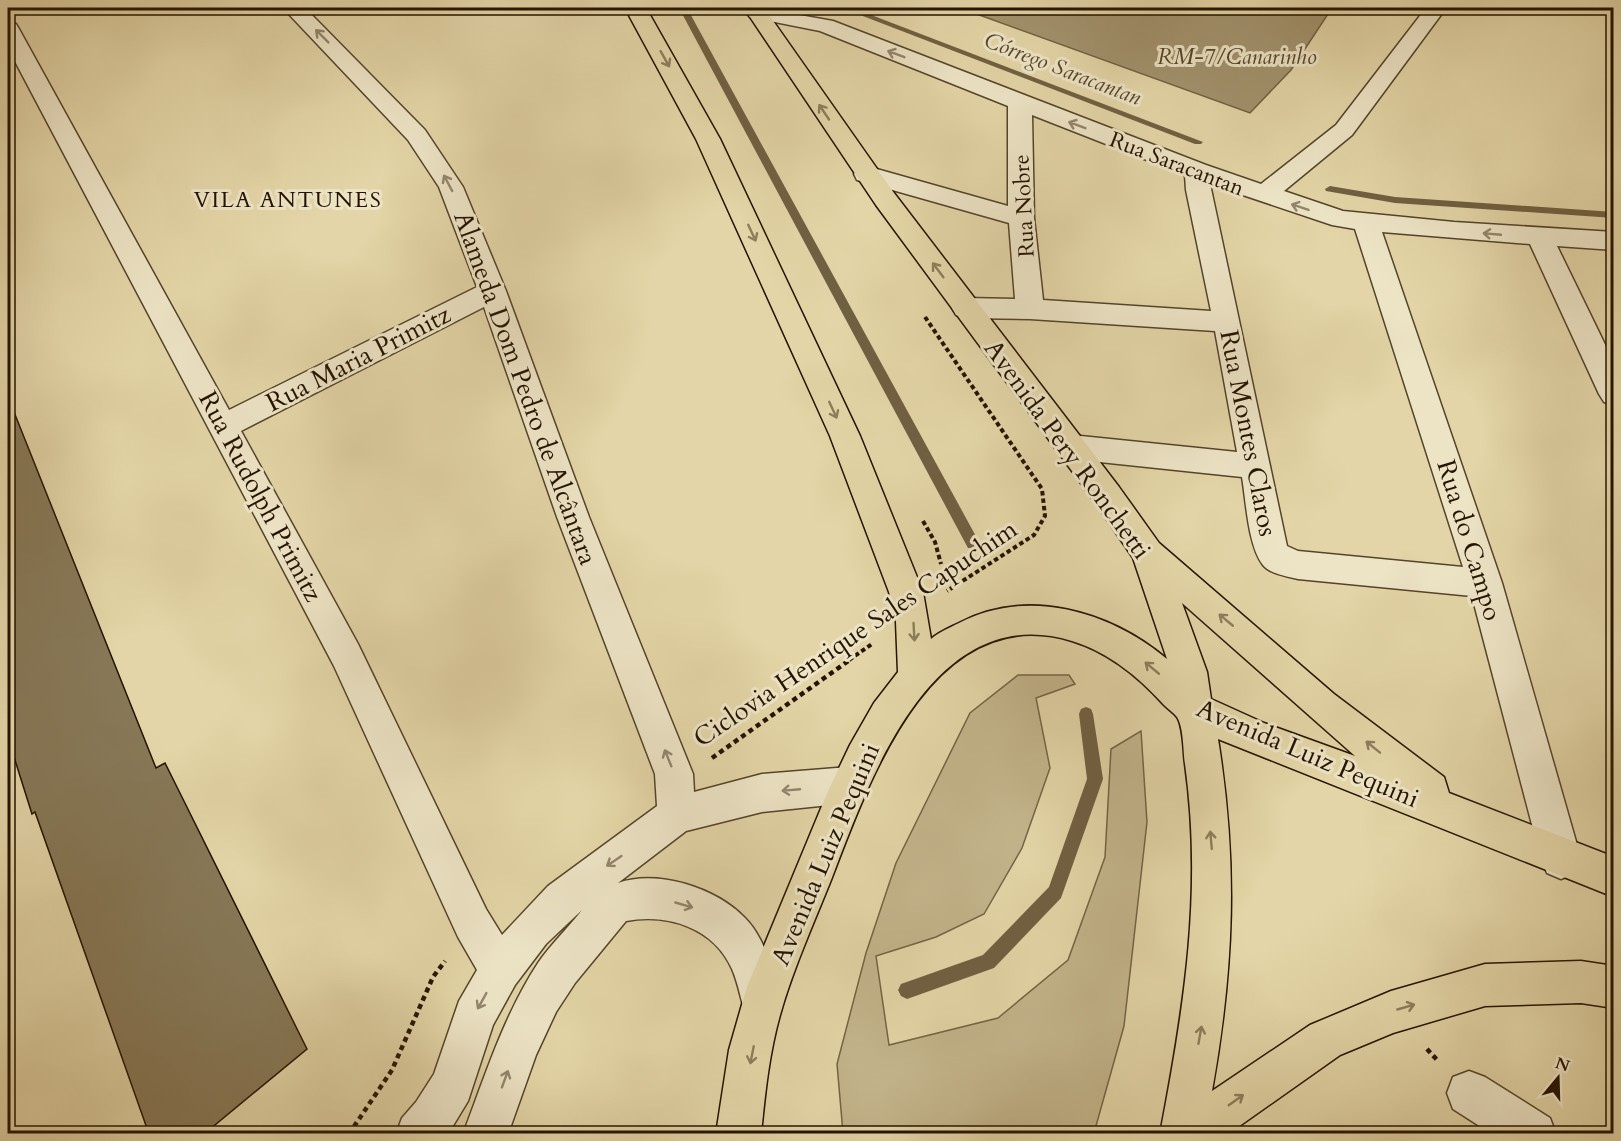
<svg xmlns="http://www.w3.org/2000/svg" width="1621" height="1141" font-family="Cardo,serif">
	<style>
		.green { fill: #c3b48b; stroke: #746446; stroke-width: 1.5 }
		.water { fill: #a2936e; stroke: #706042; stroke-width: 1.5 }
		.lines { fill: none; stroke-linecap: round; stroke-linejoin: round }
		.stream { fill: #706042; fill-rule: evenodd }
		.building { fill: #877857; stroke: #241300; stroke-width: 1.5 }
		.minor-casing { stroke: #54442a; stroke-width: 3 }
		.major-casing { stroke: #241300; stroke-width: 3 }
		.path-far1 { stroke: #241300; stroke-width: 4; stroke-dasharray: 4.5 3; stroke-linecap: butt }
		.path { stroke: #241300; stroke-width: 4.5; stroke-dasharray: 5 4; stroke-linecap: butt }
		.minor { fill: #ede4c6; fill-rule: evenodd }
		.major { fill: #e3d5a7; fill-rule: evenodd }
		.oneway { stroke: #93866d }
		.oneway2 { stroke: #8d7e5c }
		.labels { text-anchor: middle; stroke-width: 6; stroke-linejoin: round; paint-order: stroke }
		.far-water-label { font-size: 22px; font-style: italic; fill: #56462c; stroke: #ede4c6 }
		.far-street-label { font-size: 22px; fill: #241300; stroke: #ede4c6 }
		.far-neighbourhood-label { font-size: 22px; letter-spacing: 1.5px; fill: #241300; stroke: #ede4c6 }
		.street-label { font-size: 26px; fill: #241300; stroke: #ede4c6 }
	</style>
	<rect width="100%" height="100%" fill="#e3d5a7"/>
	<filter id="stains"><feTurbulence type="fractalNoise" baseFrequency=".00333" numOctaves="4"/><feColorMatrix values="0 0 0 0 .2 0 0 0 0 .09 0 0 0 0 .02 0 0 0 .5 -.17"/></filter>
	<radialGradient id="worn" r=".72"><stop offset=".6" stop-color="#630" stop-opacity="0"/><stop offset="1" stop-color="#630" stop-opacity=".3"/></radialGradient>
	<polygon class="green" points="1018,675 1069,675 1075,684 1036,698 1050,768 1022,848 984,914 936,937 876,956 889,1045 998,1018 1068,960 1105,857 1111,749 1141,731 1147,822 1124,1026 1094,1133 843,1133 837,1064 866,953 896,863 970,713"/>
	<polygon class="water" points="960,8 1332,8 1291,70 1250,113"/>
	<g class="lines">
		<g class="stream">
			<polygon points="679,8 687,8 978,540 980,544 978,548 968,548"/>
			<polygon points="842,8 853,8 1203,142 1201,144 1195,144"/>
			<polygon points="1330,186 1395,197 1614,212 1614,218 1395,203 1326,191 1325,189"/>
			<polygon points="1086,707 1091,709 1093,714 1103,779 1061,898 994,968 907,999 901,996 898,990 901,984 983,955 1049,887 1087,779 1079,714 1081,709"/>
		</g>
	</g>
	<polygon class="building" points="10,402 156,768 165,763 307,1049 204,1134 149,1134 35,812 32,814 8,738"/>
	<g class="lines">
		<g class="minor-casing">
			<g id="minor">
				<path d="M283 8H305L425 130 463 187 506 291 589 517 693 774 694 792 762 774 849 767 862 772 868 785 862 798 849 803 762 812 686 831 618 883C658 869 716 888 745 918 758 931 765 949 772 966 779 984 785 999 777 1018L762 1024 747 1018C741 1002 739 985 732 969 714 928 668 913 626 921L575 983 556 1012 536 1055 508 1134H463C485 1076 504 1015 538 963 551 944 568 928 582 910L546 944 515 985 493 1025 468 1101 448 1134H396L402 1118 416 1102 434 1074 459 1001 477 970 458 937 334 666 8 48V23L16 24 19 29 229 410 477 287 439 187 408 140ZM484 307 557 517 655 774 657 806 548 886 502 935 486 909 358 644 241 431Z"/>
				<path d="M761 8 833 21 1206 165 1261 184 1336 125 1426 8H1446L1352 135 1284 191 1343 211 1454 222 1614 232V250L1557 246 1614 363V405L1604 402 1599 394 1530 244 1382 232 1502 583 1581 859 1575 873 1561 879 1547 873 1541 859 1472 596 1298 579C1287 576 1270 574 1263 565 1248 546 1246 500 1242 477L1071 459 1060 455 1056 447 1060 439 1071 435 1237 452 1215 331 1030 319 966 318 956 315 952 308 956 301 966 298 1015 299 1009 223 857 180 854 174 857 168 866 166 1008 206V106L820 31 750 17 746 13 750 9ZM1032 115 1185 175 1186 190 1211 311 1043 300 1034 218ZM1210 184 1332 225 1355 229 1463 567 1298 551 1287 546Z"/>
				<polygon points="1469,1071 1485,1077 1550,1118 1556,1134 1492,1134 1453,1109 1447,1093 1453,1077"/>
			</g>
		</g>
		<g class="major-casing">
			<path id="major" d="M625 8H646L720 139 860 436 923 592 931 639C939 632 949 628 959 623 1027 587 1110 611 1167 659L1133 558 1097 505 876 205 744 8H764L894 193 1119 487 1159 543 1334 694 1444 777 1449 793 1614 857V897L1218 739C1238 863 1234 968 1212 1091L1310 1025 1391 991 1485 964 1581 961 1614 966V1008L1581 1003 1485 1006 1393 1033 1340 1055 1228 1134H1160C1184 1009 1203 891 1185 764 1183 752 1184 728 1177 717 1174 713 1168 709 1164 705 1139 677 1108 652 1072 641 932 598 869 781 831 880 813 925 793 969 780 1015 769 1054 765 1094 761 1134H716L729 1050 747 987 829 789 850 745 874 703 898 672 896 622 889 592 830 436 696 139ZM1182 603 1355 756 1264 723 1211 699 1207 672Z"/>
		</g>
		<g class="path-far1">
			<polyline points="925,317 1042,489 1045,516 1034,535 947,591"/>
			<polyline points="923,521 935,542 941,564"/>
			<polyline points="849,660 872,644"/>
		</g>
		<g class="path">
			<polyline points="712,758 851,659"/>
			<polyline points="1427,1049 1438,1061"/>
			<polyline points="349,1134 392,1070 433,977 445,961"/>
		</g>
		<use href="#minor" class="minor"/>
		<use href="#major" class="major"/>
	</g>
	<defs><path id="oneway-shaft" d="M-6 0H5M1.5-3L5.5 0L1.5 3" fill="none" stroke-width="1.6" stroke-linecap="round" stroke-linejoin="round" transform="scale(1.5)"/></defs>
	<g class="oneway">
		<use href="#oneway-shaft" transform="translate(322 36) rotate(-135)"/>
		<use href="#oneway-shaft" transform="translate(896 54) rotate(-159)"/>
		<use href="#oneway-shaft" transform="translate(1077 125) rotate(-159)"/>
		<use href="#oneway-shaft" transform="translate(448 183) rotate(-118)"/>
		<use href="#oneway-shaft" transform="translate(1300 207) rotate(-162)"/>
		<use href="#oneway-shaft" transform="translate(1492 234) rotate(-175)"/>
		<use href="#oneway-shaft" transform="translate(668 758) rotate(-112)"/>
		<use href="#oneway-shaft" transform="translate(791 790) rotate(175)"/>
		<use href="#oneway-shaft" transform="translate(614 861) rotate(146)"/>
		<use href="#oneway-shaft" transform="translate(684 905) rotate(16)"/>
		<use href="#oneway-shaft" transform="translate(482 1001) rotate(119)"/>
		<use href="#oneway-shaft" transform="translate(505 1079) rotate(-70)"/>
	</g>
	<g class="oneway2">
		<use href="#oneway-shaft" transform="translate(665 59) rotate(61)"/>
		<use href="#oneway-shaft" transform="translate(824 112) rotate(-124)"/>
		<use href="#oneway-shaft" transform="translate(752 233) rotate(65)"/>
		<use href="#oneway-shaft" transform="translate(938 270) rotate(-127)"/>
		<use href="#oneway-shaft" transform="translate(833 410) rotate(65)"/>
		<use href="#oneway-shaft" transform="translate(1226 620) rotate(-140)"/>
		<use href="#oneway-shaft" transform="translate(914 632) rotate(87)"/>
		<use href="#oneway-shaft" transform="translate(1152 668) rotate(-140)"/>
		<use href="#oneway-shaft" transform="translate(1373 747) rotate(-141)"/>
		<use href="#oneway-shaft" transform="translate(1211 840) rotate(-95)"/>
		<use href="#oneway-shaft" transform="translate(1406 1007) rotate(-16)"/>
		<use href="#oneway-shaft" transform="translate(1200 1035) rotate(-80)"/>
		<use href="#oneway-shaft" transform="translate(752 1055) rotate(101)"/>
		<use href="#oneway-shaft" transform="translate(1236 1100) rotate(-35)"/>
	</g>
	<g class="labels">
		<g class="far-water-label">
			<text x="1237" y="64">RM-7/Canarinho</text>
			<text transform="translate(1063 68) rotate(21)" y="8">Córrego Saracantan</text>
		</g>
		<g class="far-street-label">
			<text transform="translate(1177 163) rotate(21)" y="8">Rua Saracantan</text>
			<text transform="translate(1023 206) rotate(-93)" y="8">Rua Nobre</text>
		</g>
		<g class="far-neighbourhood-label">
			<text x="288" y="207">VILA ANTUNES</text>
		</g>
		<g class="street-label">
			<text transform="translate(358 358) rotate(-27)" y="9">Rua Maria Primitz</text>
			<text transform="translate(526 388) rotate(70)" y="9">Alameda Dom Pedro de Alcântara</text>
			<text transform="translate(1249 433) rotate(79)" y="9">Rua Montes Claros</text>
			<text transform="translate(1068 449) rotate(54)" y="9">Avenida Pery Ronchetti</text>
			<text transform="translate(261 496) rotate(62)" y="9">Rua Rudolph Primitz</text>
			<text transform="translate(1470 540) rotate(73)" y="9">Rua do Campo</text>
			<text transform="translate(855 633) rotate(-34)" y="9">Ciclovia Henrique Sales Capuchim</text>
			<text transform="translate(1308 753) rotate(23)" y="9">Avenida Luiz Pequini</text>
			<text transform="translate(825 854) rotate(-67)" y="9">Avenida Luiz Pequini</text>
		</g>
	</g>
	<rect width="1621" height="1141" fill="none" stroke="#e3d5a7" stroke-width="30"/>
	<rect x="9" y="9" width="1603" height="1123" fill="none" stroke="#241300" stroke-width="3"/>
	<rect x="15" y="15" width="1591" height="1111" fill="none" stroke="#241300" stroke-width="1.5"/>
	<g transform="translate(1558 1078) rotate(19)" stroke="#ede4c6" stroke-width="4.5" paint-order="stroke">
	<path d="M0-4.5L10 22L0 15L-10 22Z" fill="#241300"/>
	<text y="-9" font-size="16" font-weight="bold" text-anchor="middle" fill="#241300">N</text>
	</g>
	<rect width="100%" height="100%" filter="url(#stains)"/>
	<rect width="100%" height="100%" fill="url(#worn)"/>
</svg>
